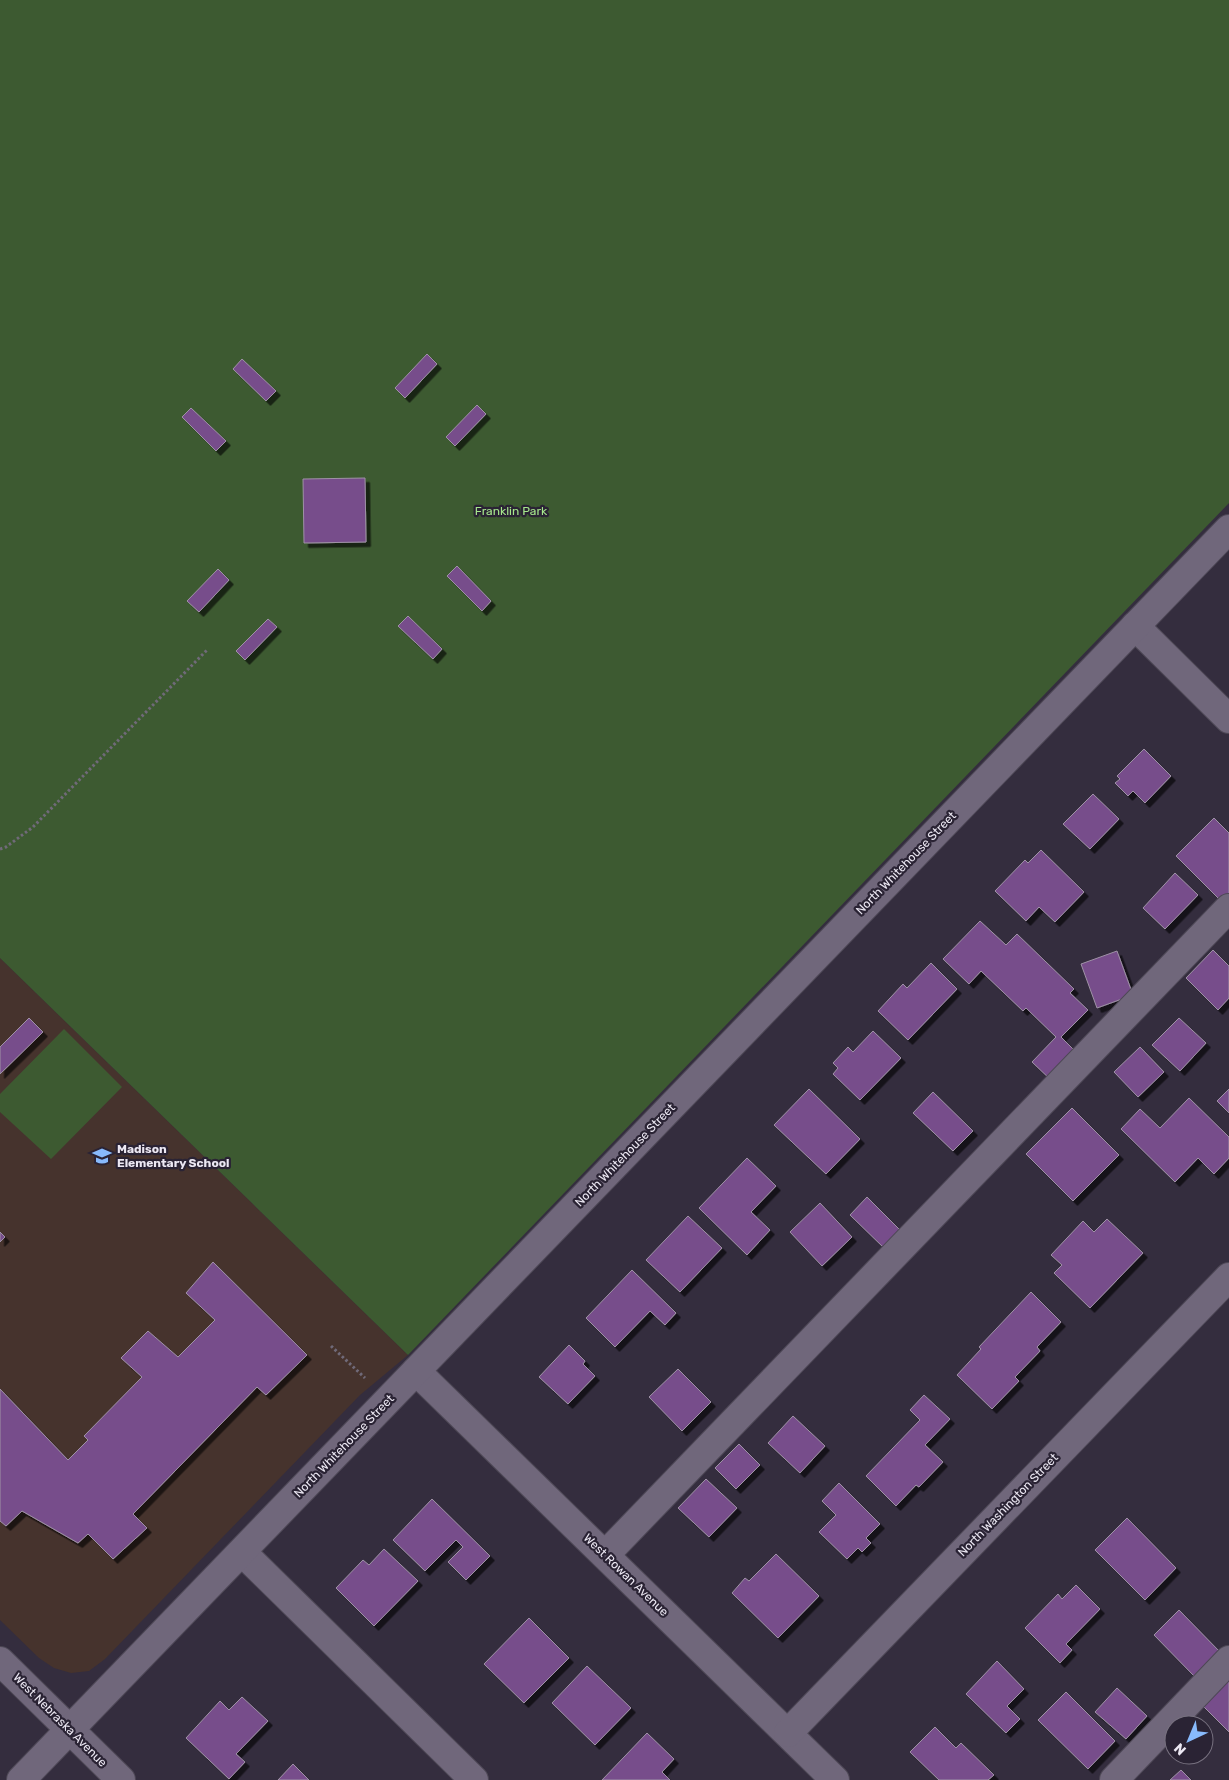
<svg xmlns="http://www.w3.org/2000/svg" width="1229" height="1780" font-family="Rubik,sans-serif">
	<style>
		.education { fill: #46332d }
		.park { fill: #3d5a31 }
		.building { fill: #774d8b; stroke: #9f92a6; filter: url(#shadow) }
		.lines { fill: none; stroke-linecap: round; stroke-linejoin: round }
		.minor-casing { stroke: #4e4856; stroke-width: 30 }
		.path { stroke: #706a79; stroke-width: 3; stroke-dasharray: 2.5 2.5; stroke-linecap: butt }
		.minor { stroke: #70677b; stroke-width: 28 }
		.labels { text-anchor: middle; stroke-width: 4.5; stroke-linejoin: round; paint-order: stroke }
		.park-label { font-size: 12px; fill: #a6e78c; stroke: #2a2334 }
		.street-label { font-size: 12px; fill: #ece8f3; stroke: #2a2334 }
		.poi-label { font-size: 12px; font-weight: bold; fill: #ece8f3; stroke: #2a2334; text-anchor: start }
	</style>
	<defs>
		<filter id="shadow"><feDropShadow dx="4.5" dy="4.5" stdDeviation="0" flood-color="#0009"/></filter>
	</defs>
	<rect width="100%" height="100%" fill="#342d3e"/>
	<polygon class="education" points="0,958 408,1355 360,1395 105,1659 89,1671 71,1673 54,1668 39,1658 0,1620"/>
	<g class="park">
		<polygon points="0,0 1229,0 1229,503 408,1355 0,958"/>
		<polygon points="64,1029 122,1087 51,1159 0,1112 0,1094"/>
	</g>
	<g class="building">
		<polygon points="427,354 437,364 405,398 395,388"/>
		<polygon points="242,359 276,391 266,401 233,369"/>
		<polygon points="477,405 486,414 455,446 446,437"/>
		<polygon points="191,408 226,441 216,451 182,417"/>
		<polygon points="365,478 366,542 304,543 303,479"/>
		<polygon points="457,566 491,601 482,611 447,576"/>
		<polygon points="218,569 229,580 199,612 187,601"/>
		<polygon points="408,616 442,649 433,659 398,626"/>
		<polygon points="268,619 277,627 245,660 236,651"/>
		<polygon points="1144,749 1171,776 1145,803 1133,791 1128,796 1115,783 1120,779 1117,776"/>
		<polygon points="1093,794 1119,819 1090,849 1063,824"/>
		<polygon points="1214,818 1229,833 1229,896 1223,903 1176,856"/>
		<polygon points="1041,850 1084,892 1055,922 1039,907 1026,921 995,891 1025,860 1028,863"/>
		<polygon points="1175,873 1198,895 1165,929 1143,908"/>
		<polygon points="980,921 1006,945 1017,934 1074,989 1070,993 1088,1010 1061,1037 1078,1054 1052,1081 1032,1062 1056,1037 1026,1008 1023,1011 981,971 969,984 943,959"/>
		<polygon points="1213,950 1229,966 1229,998 1218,1010 1186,978"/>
		<polygon points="1117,951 1133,995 1097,1008 1081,964"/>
		<polygon points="931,963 957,989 908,1040 878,1011 903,984 907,988"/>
		<polygon points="29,1018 43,1032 0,1074 0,1047"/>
		<polygon points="1179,1018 1206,1043 1180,1071 1152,1045"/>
		<polygon points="873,1031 901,1058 860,1100 833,1074 838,1068 833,1063 848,1047 853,1052"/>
		<polygon points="1140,1047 1164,1072 1138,1097 1114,1072"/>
		<polygon points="809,1089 860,1139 826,1174 774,1125"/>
		<polygon points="1229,1089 1229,1113 1217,1101"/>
		<polygon points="933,1092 973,1131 953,1151 913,1113"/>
		<polygon points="1189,1098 1229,1137 1229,1158 1214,1174 1198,1158 1175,1182 1121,1129 1140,1109 1160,1128"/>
		<polygon points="1072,1108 1119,1155 1073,1201 1026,1154"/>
		<polygon points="747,1158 776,1186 751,1212 770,1230 747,1255 699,1208"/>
		<polygon points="867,1197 901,1231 884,1248 850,1215"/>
		<polygon points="820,1203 852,1237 822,1266 790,1232"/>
		<polygon points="688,1216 722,1248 680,1292 646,1260"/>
		<polygon points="1107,1219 1143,1253 1090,1308 1054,1273 1062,1265 1051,1255 1083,1221 1094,1232"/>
		<polygon points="0,1232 5,1237 0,1242"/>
		<polygon points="213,1262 307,1355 266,1395 257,1387 133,1514 147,1528 113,1559 88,1534 78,1543 22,1511 6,1526 0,1521 0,1389 68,1460 88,1440 84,1436 142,1377 121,1358 148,1331 178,1357 215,1320 186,1293"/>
		<polygon points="632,1270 676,1313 665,1325 650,1311 615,1347 586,1318"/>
		<polygon points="1031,1292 1061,1322 1037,1347 1040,1351 1015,1377 1019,1381 992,1409 957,1375 981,1349 979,1347"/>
		<polygon points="569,1345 585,1361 583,1364 595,1376 568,1404 539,1377"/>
		<polygon points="678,1369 711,1402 682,1431 649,1397"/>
		<polygon points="924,1395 950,1419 925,1445 943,1462 919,1487 916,1485 896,1506 866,1476 920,1420 910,1410"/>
		<polygon points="793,1416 825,1446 800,1473 768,1443"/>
		<polygon points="739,1444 760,1465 736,1489 715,1468"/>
		<polygon points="706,1479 737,1508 709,1537 678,1508"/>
		<polygon points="839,1483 880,1524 866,1538 871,1543 862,1552 858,1548 847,1559 819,1532 836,1515 822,1501"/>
		<polygon points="432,1499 490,1556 466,1580 448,1562 463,1547 456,1540 425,1571 393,1540"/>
		<polygon points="1127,1518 1176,1568 1145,1600 1095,1550"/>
		<polygon points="384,1549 418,1581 374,1626 336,1588 363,1560 369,1565"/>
		<polygon points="776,1554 819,1596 778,1638 732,1593 745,1578 749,1581"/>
		<polygon points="1076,1585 1100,1609 1066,1644 1072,1650 1060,1663 1025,1628 1058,1594 1062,1599"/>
		<polygon points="1179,1610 1220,1652 1195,1677 1154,1635"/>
		<polygon points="529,1618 569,1658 524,1703 484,1664"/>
		<polygon points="997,1661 1024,1689 1007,1706 1020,1719 1006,1733 966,1694"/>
		<polygon points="587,1666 631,1708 595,1745 552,1703"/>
		<polygon points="1229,1678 1229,1732 1202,1705"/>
		<polygon points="1117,1688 1147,1716 1126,1739 1095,1712"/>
		<polygon points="1066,1692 1115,1741 1088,1769 1038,1720"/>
		<polygon points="242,1697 268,1721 236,1754 245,1762 229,1779 186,1738 220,1701 229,1710"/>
		<polygon points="935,1727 956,1748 961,1743 994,1775 988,1780 939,1780 910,1752"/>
		<polygon points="647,1733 674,1759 662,1772 670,1780 602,1780"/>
		<polygon points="293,1764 309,1780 278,1780"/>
		<polygon points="1181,1770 1191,1780 1170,1780"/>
	</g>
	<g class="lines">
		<g class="minor-casing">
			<g id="minor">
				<polyline points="1135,626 1229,719"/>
				<polyline points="416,1371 835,1780"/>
				<polyline points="242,1552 474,1780"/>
				<polyline points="605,1555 1229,908"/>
				<polyline points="0,1661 121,1780"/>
				<polyline points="788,1733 1229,1277"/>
				<polyline points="21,1780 1229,529"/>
				<polyline points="1114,1780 1229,1660"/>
			</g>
		</g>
		<g class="path">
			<polyline points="0,849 6,847 33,827 208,649"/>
			<polyline points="331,1346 365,1378"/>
		</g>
		<use href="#minor" class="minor"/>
	</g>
	<defs>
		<g id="school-bare" transform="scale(1.5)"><path d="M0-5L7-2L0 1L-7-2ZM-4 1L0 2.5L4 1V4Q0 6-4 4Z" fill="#88bafc" stroke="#2a2334" stroke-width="2.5" paint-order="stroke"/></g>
	</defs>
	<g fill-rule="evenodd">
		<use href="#school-bare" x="102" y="1156"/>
	</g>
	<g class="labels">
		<g class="park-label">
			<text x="511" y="515">Franklin Park</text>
		</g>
		<g class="street-label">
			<text transform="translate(906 863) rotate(-46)" y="4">North Whitehouse Street</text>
			<text transform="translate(625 1155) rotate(-46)" y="4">North Whitehouse Street</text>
			<text transform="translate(344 1446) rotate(-46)" y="4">North Whitehouse Street</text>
			<text transform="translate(1008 1505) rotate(-46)" y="4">North Washington Street</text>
			<text transform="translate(626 1575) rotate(44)" y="4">West Rowan Avenue</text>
			<text transform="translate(60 1720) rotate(45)" y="4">West Nebraska Avenue</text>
		</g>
		<g class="poi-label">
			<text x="117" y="1153">Madison<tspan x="117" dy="14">Elementary School</tspan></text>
		</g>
	</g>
	<g transform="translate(1189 1740) rotate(224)"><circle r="24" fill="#2a2334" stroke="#787280"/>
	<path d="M0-4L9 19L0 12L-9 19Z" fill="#88bafc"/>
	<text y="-8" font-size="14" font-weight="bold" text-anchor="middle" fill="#ece8f3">N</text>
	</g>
</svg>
